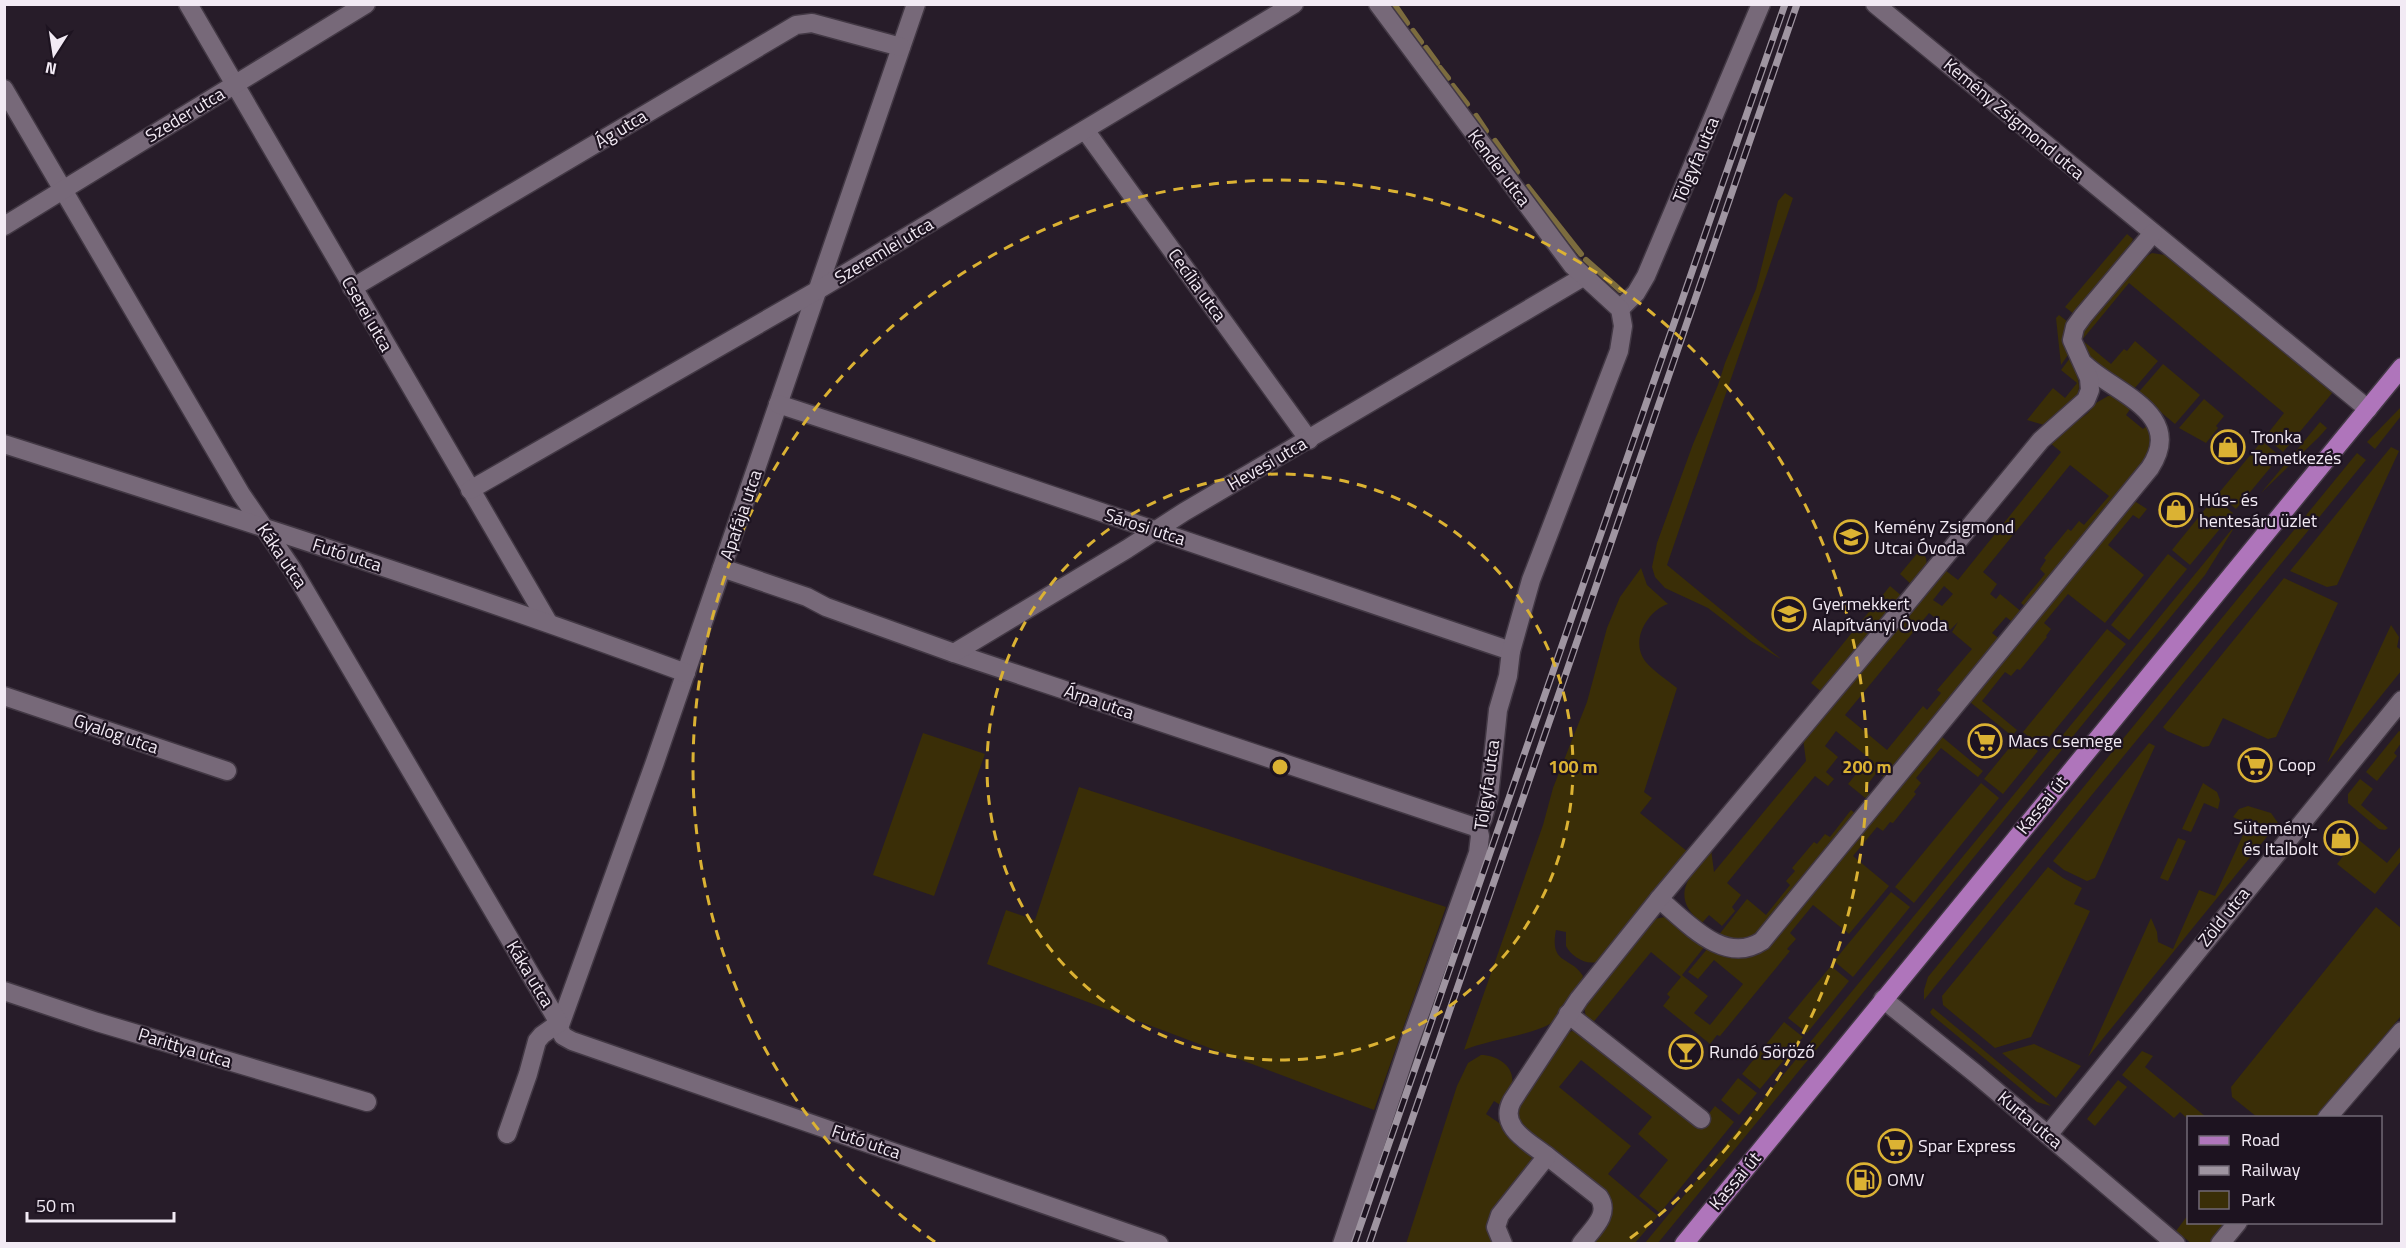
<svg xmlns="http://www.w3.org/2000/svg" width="2406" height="1248" font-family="'Titillium Web',sans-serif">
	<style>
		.green { fill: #3a2e07; fill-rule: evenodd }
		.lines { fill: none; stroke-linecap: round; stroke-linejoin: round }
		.stream { stroke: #7c6c3e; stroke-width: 6 }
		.minor-casing { stroke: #423844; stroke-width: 21 }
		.primary-casing { stroke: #423844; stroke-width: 21 }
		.minor { stroke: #776979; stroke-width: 18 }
		.primary { stroke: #af75bb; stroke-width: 18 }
		.rail-casing { stroke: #9f95a1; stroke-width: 7 }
		.rail { stroke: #1d1320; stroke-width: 4.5; stroke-dasharray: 14; stroke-linecap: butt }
		.ring { fill: none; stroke: #dbb233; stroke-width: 3; stroke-dasharray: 10 8 }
		.labels { text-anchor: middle; stroke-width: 4.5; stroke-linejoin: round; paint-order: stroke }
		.street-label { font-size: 18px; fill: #f2eaf4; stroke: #1d1320 }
		.poi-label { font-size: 18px; fill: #f2eaf4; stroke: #1d1320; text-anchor: start }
		.centre { fill: #dbb233; stroke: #1d1320; stroke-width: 3 }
		.ring-label { font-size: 18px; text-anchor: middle; font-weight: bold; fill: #dbb233; stroke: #1d1320; stroke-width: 4.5; stroke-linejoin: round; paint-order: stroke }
	</style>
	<rect width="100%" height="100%" fill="#271c29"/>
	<g class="green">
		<polygon points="1785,193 1793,198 1667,565 1781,659 1751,641 1708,608 1665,588 1655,577 1652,567 1657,543 1693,444 1718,385 1725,363 1756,289 1778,201"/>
		<polygon points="2127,234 2133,239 2130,246 2074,314 2065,307"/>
		<polygon points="2152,253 2165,255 2333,392 2283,452 2265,437 2284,413 2129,283 2082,340 2111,364 2124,349 2127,351 2135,341 2158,361 2134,389 2091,362 2081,345 2082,331 2145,257"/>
		<polygon points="2059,315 2068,322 2063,339 2068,355 2061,365 2056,318"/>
		<path d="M2070 358C2090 399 2074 401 2044 425L2027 420 2053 388 2065 398 2077 383 2061 370Z"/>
		<polygon points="2163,364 2200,395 2175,424 2138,393"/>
		<path d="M2108 396H2115L2131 408 2126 415 2143 429 2148 425 2152 443 2145 461 2027 608 2021 603 2045 574 2040 569 2046 560 2044 558 2068 529 2071 531 2079 521 2084 525 2109 496 2070 465 1983 572 1997 584 1990 594 1996 599 2000 594 2023 613 2015 624 2006 617 1992 633 2001 640 1886 779 1877 772 1864 789 1872 796 1869 801 1848 784 1869 758 1836 731 1825 746 1838 757 1826 772 1834 779 1828 786 1815 776 1727 883 1741 895 1732 907 1735 911 1722 926 1709 915 1702 923C1668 896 1690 876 1711 849L1714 872 1806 761 1803 738 1945 570 1958 580 2061 452 2049 442 2088 413 2096 403ZM1944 586 1953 594 1942 606 1933 600ZM1929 613 1950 630 1958 622 1952 632 1972 649 1937 690 1941 693 1927 710 1923 706 1887 750 1845 715Z"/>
		<polygon points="2204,399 2224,416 2216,426 2218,428 2206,443 2179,428"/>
		<polygon points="2401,407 2401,416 2375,449 2367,442"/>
		<polygon points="2320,422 2327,428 2319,437 2261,493"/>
		<polygon points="2262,441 2280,456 2236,509 2218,494"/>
		<polygon points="2391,447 2399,451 2337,585 2327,587 2290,571"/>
		<polygon points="2357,453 2366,460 1924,1000 1924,990 1928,977"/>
		<polygon points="2214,498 2233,513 2190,565 2172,550"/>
		<polygon points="2136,502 2147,509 2139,519 2133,515 2108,545 2144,575 2105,623 2068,594 2044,623 2051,629 2046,636 2047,637 2020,670 2017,669 2011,676 2005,672 1982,701 2017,730 2012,736 1970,702 2132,503"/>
		<polygon points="2237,523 2205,575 1658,1243 1645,1243"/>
		<polygon points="1920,550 1926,558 1927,566 1912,585 1900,574"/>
		<polygon points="2168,554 2187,569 2129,640 2111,625"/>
		<path d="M1641 568 1647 585 1668 604C1647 611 1630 641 1645 661 1653 671 1667 680 1677 688L1644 792 1652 798 1640 813 1688 852 1596 962C1585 965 1571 956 1566 946V932L1556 930C1549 965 1571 956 1583 976L1581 982C1573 994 1565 1011 1554 1021 1540 1034 1486 1040 1464 1050L1543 825 1553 788 1587 702 1607 628 1620 597Z"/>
		<polygon points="2284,578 2338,603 2276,737 2268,739 2223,718 2209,746 2203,747 2167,731 2163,727"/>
		<polygon points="1890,586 1903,597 1823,693 1811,683"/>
		<polygon points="2391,625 2399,637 2397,647 2401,650 2401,671 2327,763"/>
		<polygon points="2107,629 2126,644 2041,747 2023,732"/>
		<polygon points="2399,731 2401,732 2401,743 2394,753 2397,756 2377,781 2366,772"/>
		<polygon points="923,733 985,754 934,896 873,875"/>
		<path d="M1941 736 1983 771 1978 777 1941 748 1916 778 1921 783 1914 792 1916 794 1893 823 1890 822 1883 831 1877 827 1853 856 1889 886 1849 934 1813 905 1790 933 1796 939 1787 949 1790 951 1720 1036 1717 1035 1710 1044 1663 1006 1670 997 1667 994 1681 977 1651 952 1591 1025 1586 1018 1584 1006 1654 919 1665 917 1705 946 1682 975 1708 996 1694 1013 1710 1025 1743 984 1714 960 1698 979 1688 972 1708 948C1726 959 1746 960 1765 949Z"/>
		<polygon points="2019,736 2038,751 2003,794 1984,779"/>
		<polygon points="2149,743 2155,746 2095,878 2087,881 2064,870 2053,861"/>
		<polygon points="2360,779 2373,789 2361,805 2388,828 2385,830 2379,829 2348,803 2348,794"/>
		<polygon points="1981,783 1999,798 1914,903 1895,887"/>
		<polygon points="2203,783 2217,792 2220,800 2218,809 2204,803 2191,832 2182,829"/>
		<polygon points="1079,787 1446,907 1374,1110 987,964 1006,910 1035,920"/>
		<polygon points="2248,806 2271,813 2278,823 2088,1057 2151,918 2157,932 2158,942 2173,949 2199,890 2215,896 2248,824 2233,817 2239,809"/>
		<polygon points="1851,810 1857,815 1760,932 1742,942 1718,936 1747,899 1766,915 1790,885 1786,881 1795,871 1792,868 1814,842 1817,844 1825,834 1830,837"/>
		<polygon points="2354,836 2387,863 2401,846 2401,861 2375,894 2337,864 2344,855 2341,852"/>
		<polygon points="2178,838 2186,841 2168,881 2160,878"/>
		<polygon points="2048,867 2063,878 2082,888 2074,904 2090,911 2031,1037 1995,1048 1943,1005 1942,996"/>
		<polygon points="1891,892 1910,907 1853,977 1834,961"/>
		<polygon points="2376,907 2401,928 2401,1016 2316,1117 2257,1117 2232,1097 2231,1087"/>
		<polygon points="1831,966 1849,981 1807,1033 1788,1018"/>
		<polygon points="1933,1008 2051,1106 2037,1102 1932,1015 1930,1012"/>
		<polygon points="1784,1022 1803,1037 1760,1089 1742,1074"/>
		<polygon points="1572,1031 1580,1032 1700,1125 1715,1106 1734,1122 1660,1213 1639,1196 1668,1160 1638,1134 1652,1117 1581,1060 1559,1087 1631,1146 1608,1174 1658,1216 1635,1243 1592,1243 1607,1217 1521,1129 1514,1113 1567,1033"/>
		<polygon points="2034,1044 2081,1066 2056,1098 2002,1053"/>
		<polygon points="2142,1051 2153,1056 2145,1067 2206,1117 2188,1119 2180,1112 2174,1118 2122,1075"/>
		<path d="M1481 1055C1497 1055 1515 1066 1512 1084 1511 1091 1505 1099 1502 1106L1494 1101 1486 1114 1505 1127 1531 1155 1532 1160 1499 1209 1498 1243 1406 1244 1457 1086 1468 1063Z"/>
		<polygon points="1738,1078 1757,1093 1739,1115 1721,1100"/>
		<polygon points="2118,1080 2127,1087 2095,1126 2087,1119"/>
		<polygon points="2188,1215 2188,1222 2227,1223 2209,1243 2191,1243 2176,1231"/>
	</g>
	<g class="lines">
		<g class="stream">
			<polyline points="1394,4 1407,23"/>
			<polyline points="1413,31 1421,42"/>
			<polyline points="1426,48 1437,63"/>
			<polyline points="1440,68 1448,78"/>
			<polyline points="1453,86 1467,104"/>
			<polyline points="1476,116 1486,131"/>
			<polyline points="1495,141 1517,172"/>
			<polyline points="1528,187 1581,254"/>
			<polyline points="1586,260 1620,290"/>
		</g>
		<g class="minor-casing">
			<g id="minor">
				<polyline points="188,4 548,622"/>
				<polyline points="916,4 655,762 559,1028 563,1036 572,1041 1159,1244"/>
				<polyline points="1875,4 2368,409"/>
				<polyline points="4,89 241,494 293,570 559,1023 542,1035 537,1041 528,1074 507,1134"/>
				<polyline points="1085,130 1309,440"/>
				<polyline points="4,226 366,4"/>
				<polyline points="352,288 796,25 812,23 901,47"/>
				<polyline points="1620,309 1636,293 1646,276 1761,4"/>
				<polyline points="778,404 912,448 1511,651"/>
				<path d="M4 444C233 517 461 590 686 673"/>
				<polyline points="470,490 818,290 1294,4"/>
				<polyline points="722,568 807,597 826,607 954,653 1478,828"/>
				<polyline points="954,653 1127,549 1184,512 1583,277"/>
				<polyline points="4,696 227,771"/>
				<path d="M1659 899C1687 922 1724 966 1762 941L2150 468C2186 413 2114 393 2084 364"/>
				<polyline points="4,991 97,1022 367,1102"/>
				<polyline points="1883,999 1976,1074 2176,1244"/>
				<polyline points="1568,1014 1701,1119"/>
				<polyline points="2327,1118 2402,1031"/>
				<polyline points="2048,1135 2402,700"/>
				<path d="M1547 1156 1599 1197C1611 1215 1591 1230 1581 1244"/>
				<polyline points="1342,1244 1410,1041 1478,853 1480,836 1478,828 1483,818 1489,796 1498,710 1508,676 1511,651 1531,580 1619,351 1623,326 1620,309 1572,265 1378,4"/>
				<path d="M1503 1244 1496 1227 1500 1215 1547 1156C1529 1142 1498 1127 1512 1101L1579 999 1659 899 1911 598 2041 440 2086 400 2090 390 2089 378 2072 340 2075 327 2083 316 2153 233"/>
				<polyline points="2220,1244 2238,1222"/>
			</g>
		</g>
		<g class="primary-casing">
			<polyline id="primary" points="1684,1244 2402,367"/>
		</g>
		<use href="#minor" class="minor"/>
		<use href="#primary" class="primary"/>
		<g class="rail-casing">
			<g id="rail">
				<polyline points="1354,1244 1785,4"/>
				<polyline points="1369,1244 1797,4"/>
			</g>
		</g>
		<use href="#rail" class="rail"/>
	</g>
	<g class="ring">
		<circle cx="1280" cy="767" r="293"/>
		<path d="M935 1242A587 587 0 1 1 1625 1242"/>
	</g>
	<defs>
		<g id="shop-ring" transform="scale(1.725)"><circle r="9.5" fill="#1d1320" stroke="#dbb233" stroke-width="1.5"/><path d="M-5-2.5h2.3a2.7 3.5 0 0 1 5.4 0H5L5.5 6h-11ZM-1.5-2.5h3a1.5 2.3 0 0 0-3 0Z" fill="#dbb233"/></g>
		<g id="school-ring" transform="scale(1.725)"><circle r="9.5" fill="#1d1320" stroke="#dbb233" stroke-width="1.5"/><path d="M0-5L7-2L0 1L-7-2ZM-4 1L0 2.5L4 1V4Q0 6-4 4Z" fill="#dbb233"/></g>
		<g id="supermarket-ring" transform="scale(1.725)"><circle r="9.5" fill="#1d1320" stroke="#dbb233" stroke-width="1.5"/><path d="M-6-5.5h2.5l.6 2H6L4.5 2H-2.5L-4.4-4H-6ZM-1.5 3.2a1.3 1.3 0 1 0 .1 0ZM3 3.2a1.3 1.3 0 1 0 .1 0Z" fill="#dbb233"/></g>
		<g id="bar-ring" transform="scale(1.725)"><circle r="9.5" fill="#1d1320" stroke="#dbb233" stroke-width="1.5"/><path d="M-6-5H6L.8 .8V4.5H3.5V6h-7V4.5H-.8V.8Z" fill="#dbb233"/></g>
		<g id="fuel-ring" transform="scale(1.725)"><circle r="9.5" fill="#1d1320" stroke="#dbb233" stroke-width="1.5"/><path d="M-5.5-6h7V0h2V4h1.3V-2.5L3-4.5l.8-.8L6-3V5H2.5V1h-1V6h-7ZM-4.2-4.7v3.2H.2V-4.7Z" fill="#dbb233"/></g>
	</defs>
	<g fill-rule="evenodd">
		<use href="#shop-ring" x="2228" y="447"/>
		<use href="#shop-ring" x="2176" y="510"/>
		<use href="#school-ring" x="1851" y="537"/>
		<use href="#school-ring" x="1789" y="614"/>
		<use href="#supermarket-ring" x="1985" y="741"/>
		<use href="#supermarket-ring" x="2255" y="765"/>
		<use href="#shop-ring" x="2341" y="838"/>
		<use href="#bar-ring" x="1686" y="1052"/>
		<use href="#supermarket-ring" x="1895" y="1146"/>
		<use href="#fuel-ring" x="1864" y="1180"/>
	</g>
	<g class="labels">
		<g class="street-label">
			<text transform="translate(185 115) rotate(-31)" y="6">Szeder utca</text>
			<text transform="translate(2014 119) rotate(40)" y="6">Kemény Zsigmond utca</text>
			<text transform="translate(621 129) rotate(-31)" y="6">Ág utca</text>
			<text transform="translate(1696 160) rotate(-67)" y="6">Tölgyfa utca</text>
			<text transform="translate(1499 168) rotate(53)" y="6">Kender utca</text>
			<text transform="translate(884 251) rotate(-31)" y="6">Szeremlei utca</text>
			<text transform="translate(1197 285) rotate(54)" y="6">Cecília utca</text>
			<text transform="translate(367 314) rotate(60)" y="6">Cserei utca</text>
			<text transform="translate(1267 464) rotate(-30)" y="6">Hevesi utca</text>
			<text transform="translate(741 515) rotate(-71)" y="6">Apafája utca</text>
			<text transform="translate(1145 527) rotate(18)" y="6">Sárosi utca</text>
			<text transform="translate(347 555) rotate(18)" y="6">Futó utca</text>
			<text transform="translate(282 556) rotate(56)" y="6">Káka utca</text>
			<text transform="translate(1099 702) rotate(19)" y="6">Árpa utca</text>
			<text transform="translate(116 734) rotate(19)" y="6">Gyalog utca</text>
			<text transform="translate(1487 785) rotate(-82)" y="6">Tölgyfa utca</text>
			<text transform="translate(2042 805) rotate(-51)" y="6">Kassai út</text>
			<text transform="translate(2224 917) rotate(-51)" y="6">Zöld utca</text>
			<text transform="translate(530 974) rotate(59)" y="6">Káka utca</text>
			<text transform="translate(185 1048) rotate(17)" y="6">Parittya utca</text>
			<text transform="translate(2030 1120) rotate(40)" y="6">Kurta utca</text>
			<text transform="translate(866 1142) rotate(19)" y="6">Futó utca</text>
			<text transform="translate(1735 1181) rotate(-50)" y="6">Kassai út</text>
		</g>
		<g class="poi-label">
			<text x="2251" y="443">Tronka<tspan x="2251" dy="21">Temetkezés</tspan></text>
			<text x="2199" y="506">Hús- és<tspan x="2199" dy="21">hentesáru üzlet</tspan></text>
			<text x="1874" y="533">Kemény Zsigmond<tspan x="1874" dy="21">Utcai Óvoda</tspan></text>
			<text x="1812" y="610">Gyermekkert<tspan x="1812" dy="21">Alapítványi Óvoda</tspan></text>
			<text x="2008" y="747">Macs Csemege</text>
			<text x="2278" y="771">Coop</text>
			<text x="2318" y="834" text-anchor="end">Sütemény-<tspan x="2318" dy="21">és Italbolt</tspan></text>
			<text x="1709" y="1058">Rundó Söröző</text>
			<text x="1918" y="1152">Spar Express</text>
			<text x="1887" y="1186">OMV</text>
		</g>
	</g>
	<circle cx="1280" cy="767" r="9" class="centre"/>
	<g class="ring-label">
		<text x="1573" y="773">100 m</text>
		<text x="1867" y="773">200 m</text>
	</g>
	<rect width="2406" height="1248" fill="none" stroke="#f2eaf4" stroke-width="12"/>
	<rect x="2187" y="1116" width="195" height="108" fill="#1d1320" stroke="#726975" stroke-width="1.5"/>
	<rect x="2199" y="1136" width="30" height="9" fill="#af75bb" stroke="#726975" stroke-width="1.5"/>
	<text x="2241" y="1146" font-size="18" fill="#f2eaf4">Road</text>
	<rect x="2199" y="1166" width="30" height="9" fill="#9f95a1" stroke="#726975" stroke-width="1.5"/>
	<text x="2241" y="1176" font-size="18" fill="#f2eaf4">Railway</text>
	<rect x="2199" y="1191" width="30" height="18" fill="#3a2e07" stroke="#726975" stroke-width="1.5"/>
	<text x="2241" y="1206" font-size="18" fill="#f2eaf4">Park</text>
	<g transform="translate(54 54) rotate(192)" stroke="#1d1320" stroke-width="4.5" paint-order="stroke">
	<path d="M0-4.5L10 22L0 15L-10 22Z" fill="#f2eaf4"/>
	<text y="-9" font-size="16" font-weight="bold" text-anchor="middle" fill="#f2eaf4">N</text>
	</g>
	<path d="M27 1212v9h147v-9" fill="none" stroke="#f2eaf4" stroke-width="3"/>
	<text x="36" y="1212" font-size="18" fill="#f2eaf4" stroke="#1d1320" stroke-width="4.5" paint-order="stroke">50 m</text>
</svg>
